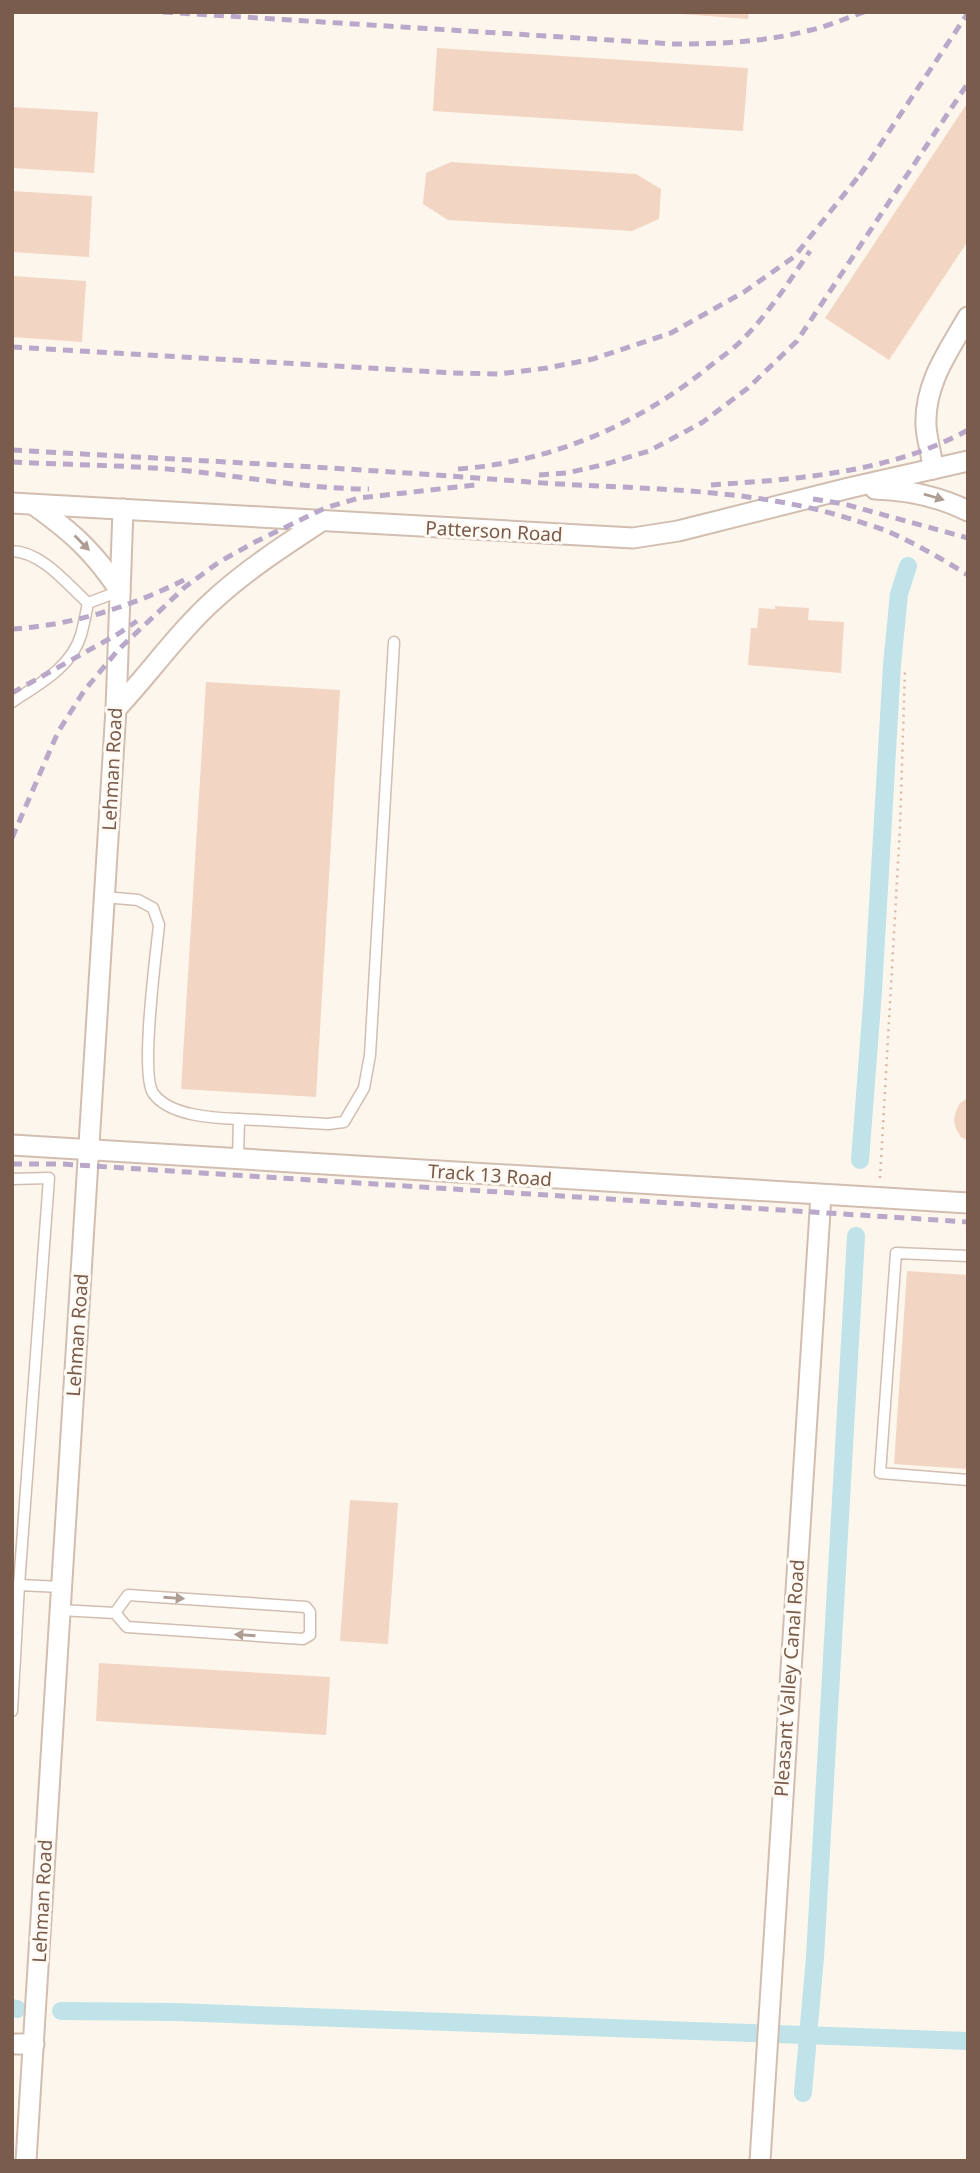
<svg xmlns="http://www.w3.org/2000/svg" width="980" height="2173" font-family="'Noto Sans',sans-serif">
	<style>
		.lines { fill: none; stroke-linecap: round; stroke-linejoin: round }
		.canal { stroke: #bfe3e8; stroke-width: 18 }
		.building { fill: #f3d5c3 }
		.service-casing { stroke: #d1beb0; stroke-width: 13 }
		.minor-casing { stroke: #d1beb0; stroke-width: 23 }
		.path { stroke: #d9b8a5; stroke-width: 2.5; stroke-dasharray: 2 5; stroke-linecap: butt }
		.service { stroke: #fff; stroke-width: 10 }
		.minor { stroke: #fff; stroke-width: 19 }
		.rail { stroke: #b9a8c9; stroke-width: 5; stroke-dasharray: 10 7; stroke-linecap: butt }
		.oneway { fill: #af9d94 }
		.labels { text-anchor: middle; stroke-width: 6; stroke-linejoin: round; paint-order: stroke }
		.street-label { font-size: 19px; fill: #7a5c4d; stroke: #fffaf3 }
	</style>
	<rect width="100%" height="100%" fill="#fdf6ec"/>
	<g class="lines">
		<g class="canal">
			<polyline points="860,1160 873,991 892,665 899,594 908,566"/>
			<polyline points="12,2008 17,2009"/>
			<polyline points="61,2011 175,2012 968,2041"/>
			<polyline points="803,2093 815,1957 856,1236"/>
		</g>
	</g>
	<g class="building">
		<polygon points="681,12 749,12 748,19 681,14"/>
		<polygon points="437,48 748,68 743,131 433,111"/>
		<polygon points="968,102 968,241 889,360 825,318"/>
		<polygon points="12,107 98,112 94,173 12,168"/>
		<polygon points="451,162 636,174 661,189 659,219 632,231 448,220 423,204 426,173"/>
		<polygon points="12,191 92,196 89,257 12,252"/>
		<polygon points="12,276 86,281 82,342 12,337"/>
		<polygon points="775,606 809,608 808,620 844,622 841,673 748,665 751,628 757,628 759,608 775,609"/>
		<polygon points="206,682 340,690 316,1097 181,1089"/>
		<polygon points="968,1098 968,1141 961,1137 956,1129 954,1120 956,1111 960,1103"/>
		<polygon points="907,1271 968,1275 968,1469 894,1464"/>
		<polygon points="350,1500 398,1503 388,1644 340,1641"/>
		<polygon points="99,1663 330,1677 326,1735 96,1721"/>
	</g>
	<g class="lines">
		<g class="service-casing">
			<g id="service">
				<path d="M12 551C42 552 67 584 88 603"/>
				<path d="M12 702C39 684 71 668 81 635 84 624 86 613 88 603L120 591"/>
				<path d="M104 897 138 900 153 908 159 925C156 954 140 1073 153 1093 169 1116 213 1118 239 1119"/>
				<polyline points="238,1159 239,1119 328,1124 344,1122 364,1088 370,1055 394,642"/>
				<polyline points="12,1179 49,1178 19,1585"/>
				<polyline points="968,1256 896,1253 880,1473 968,1480"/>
				<polyline points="60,1610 115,1613 127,1627 303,1639 310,1635 310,1612 306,1607 128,1595 115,1613"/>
				<polyline points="12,1711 19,1585 61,1587"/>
			</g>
		</g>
		<g class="minor-casing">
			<g id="minor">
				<path d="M933 469C932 455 927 441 926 426 924 384 948 352 968 317"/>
				<path d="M875 489C908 490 938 496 968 511"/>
				<polyline points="12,503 633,538 678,531 849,488 968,461"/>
				<path d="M34 505C72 532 94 552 120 591"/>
				<path d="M116 709C150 673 179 631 216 598 248 569 285 545 320 522"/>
				<polyline points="12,1145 968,1203"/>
				<polyline points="12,2044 34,2044"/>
				<polyline points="26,2161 116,709 123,509"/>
				<polyline points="760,2161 821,1195"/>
			</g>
		</g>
		<polyline class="path" points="880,1178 900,828 905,669"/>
		<use href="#service" class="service"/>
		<use href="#minor" class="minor"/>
		<g class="rail">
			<path d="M163 12 674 44C720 44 766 42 811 30 829 26 846 18 864 12"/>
			<polyline points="860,175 968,13"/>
			<polyline points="12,347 453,373 499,374 547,368 593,359 671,333 744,292 794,257 866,167"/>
			<path d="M12 450C185 460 357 468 529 482 639 490 748 486 854 520 865 524 878 527 889 532 916 544 942 559 968 575"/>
			<path d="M12 462C71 465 130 465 189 471 249 477 308 489 369 489"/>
			<path d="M458 469C551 462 638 425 710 366 722 357 736 347 746 336 771 310 790 280 810 251"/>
			<polyline points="539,475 567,473 606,464 649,451 703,422 748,388 797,341 968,83"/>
			<path d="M711 485C798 479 890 473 968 430"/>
			<polyline points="813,499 844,504 968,538"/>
			<path d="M12 629C73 625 130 607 184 580"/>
			<polyline points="12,693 118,634 137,621"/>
			<polyline points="12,838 58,732 84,691 118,650 185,587 219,562 255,542 325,508 359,498 475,485"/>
			<polyline points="12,1164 62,1164 968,1222"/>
		</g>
	</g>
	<defs><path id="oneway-solid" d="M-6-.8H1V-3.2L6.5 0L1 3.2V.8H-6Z" transform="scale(1.75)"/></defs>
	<g class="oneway">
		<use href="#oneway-solid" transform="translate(934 497) rotate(16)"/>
		<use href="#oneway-solid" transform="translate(82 543) rotate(45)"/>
		<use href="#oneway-solid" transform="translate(174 1598) rotate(4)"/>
		<use href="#oneway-solid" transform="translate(245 1635) rotate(-176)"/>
	</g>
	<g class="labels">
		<g class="street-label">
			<text transform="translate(494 531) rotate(3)" y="7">Patterson Road</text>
			<text transform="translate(112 769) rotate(-87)" y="7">Lehman Road</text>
			<text transform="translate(490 1175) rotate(4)" y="7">Track 13 Road</text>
			<text transform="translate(77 1335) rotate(-86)" y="7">Lehman Road</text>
			<text transform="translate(789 1678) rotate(-86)" y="7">Pleasant Valley Canal Road</text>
			<text transform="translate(42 1901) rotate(-87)" y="7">Lehman Road</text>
		</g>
	</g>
	<rect width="980" height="2173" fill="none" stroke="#7a5c4d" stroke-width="28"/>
</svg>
